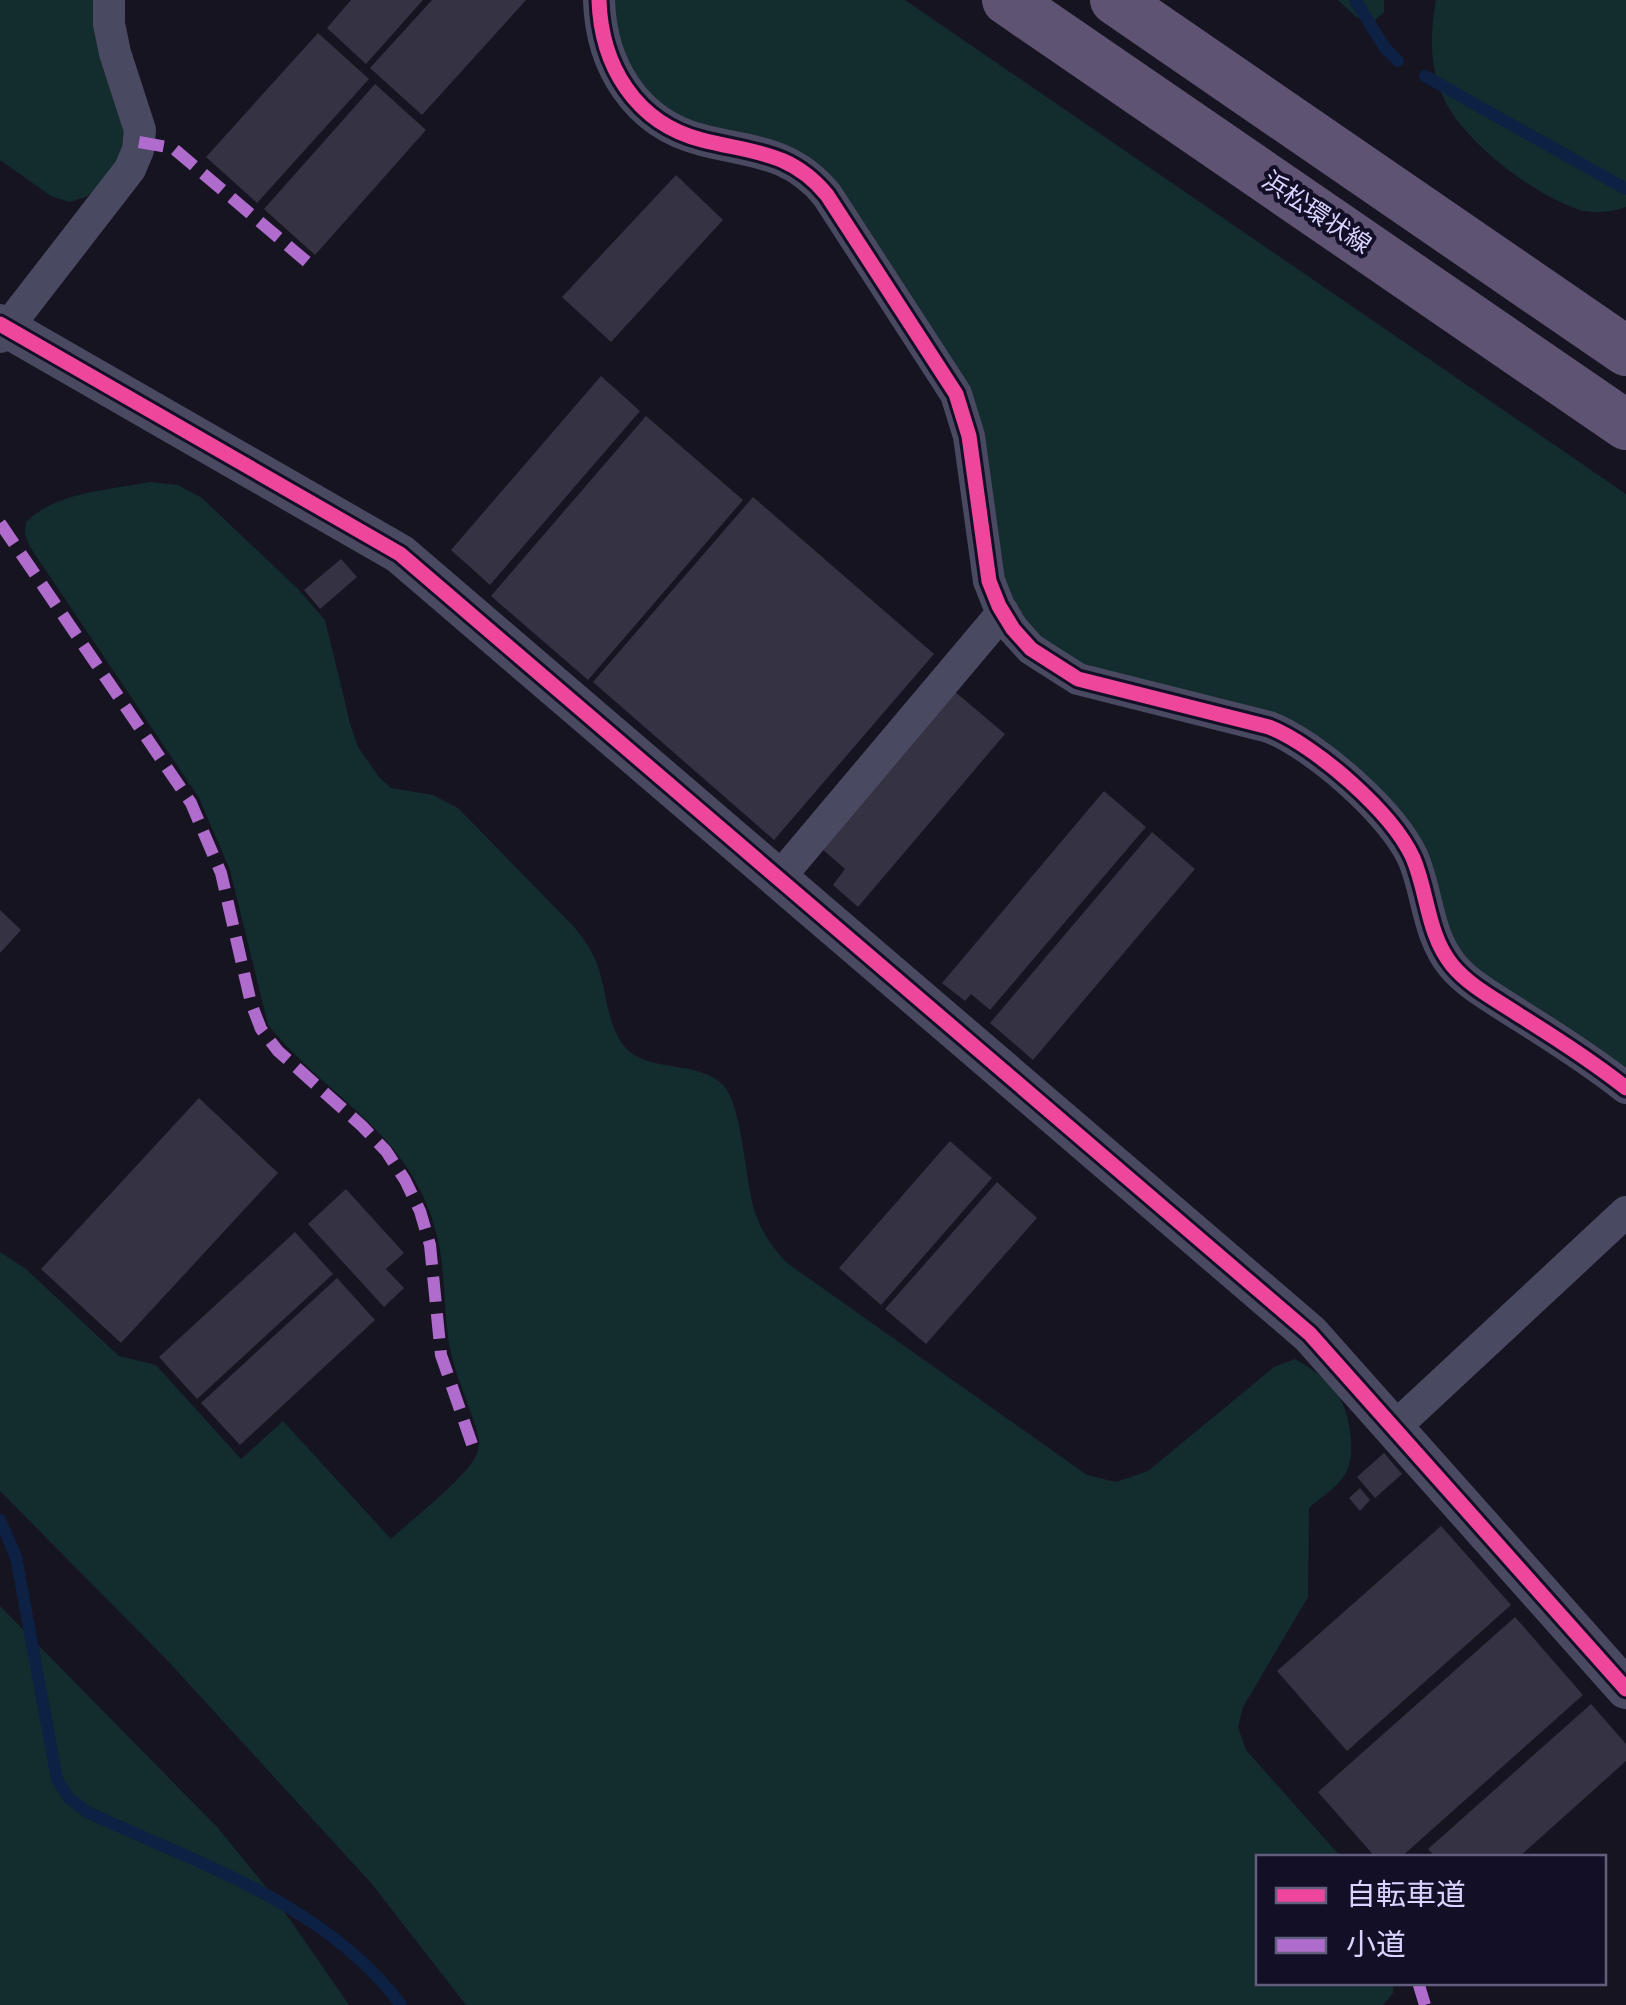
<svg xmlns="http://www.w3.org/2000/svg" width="1626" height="2005" font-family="Lato,'Noto Sans JP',sans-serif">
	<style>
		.green { fill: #132c2d }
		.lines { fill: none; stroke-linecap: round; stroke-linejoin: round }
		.stream { stroke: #0d2144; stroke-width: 12 }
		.building { fill: #343243 }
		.minor { stroke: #4a4962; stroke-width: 32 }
		.tertiary { stroke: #4a4962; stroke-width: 40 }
		.primary { stroke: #5e5373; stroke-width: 50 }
		.quiet { stroke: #b06ccc; stroke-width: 12; stroke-dasharray: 25 12; stroke-linecap: butt }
		.cycleway-casing { stroke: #130f26; stroke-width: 21 }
		.cycleway { stroke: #ed469a; stroke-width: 15 }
		.labels { text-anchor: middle; stroke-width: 8; stroke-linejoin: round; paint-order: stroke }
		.street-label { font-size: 25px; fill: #d9d4ff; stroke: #130f26 }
	</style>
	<rect width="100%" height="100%" fill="#161421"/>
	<g class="green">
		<polygon points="0,0 97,0 123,114 126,147 100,187 86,197 69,202 51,196 0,160"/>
		<polygon points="611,0 905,0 1626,494 1626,1073 1479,974 1462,957 1317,739 1107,676 1060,656 1023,622 1001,578 980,434 837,188 701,127 653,102 621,58"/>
		<polygon points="1338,0 1384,0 1384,12 1372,23 1356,17"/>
		<path d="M1436 0H1626V207C1613 212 1593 214 1580 210 1535 196 1464 142 1444 99 1429 69 1430 32 1436 0Z"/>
		<path d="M149 482 178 485 202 498 298 589 325 620 351 727 358 747 379 777 391 788 433 795 458 808 574 927C586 941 595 955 600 973 607 997 608 1026 624 1046 647 1074 698 1059 723 1085 743 1106 745 1182 755 1212 762 1233 772 1247 787 1263L1087 1475 1116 1482 1148 1471 1274 1367 1295 1359C1311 1368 1326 1378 1337 1393 1350 1413 1358 1456 1344 1476 1336 1488 1320 1498 1309 1508L1308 1597 1243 1707 1238 1727 1246 1750 1341 1857 1258 1858V1982L1394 1983 1393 1993 1383 2005H466L371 1883 167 1660 0 1491V1252L26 1269 119 1356 156 1365 241 1459 283 1421 391 1539C411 1520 469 1476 477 1453 480 1446 479 1438 477 1431 468 1401 454 1374 449 1343 444 1311 445 1277 439 1244 416 1134 332 1103 268 1025L230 870 199 798 30 547 25 535 26 522C56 492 109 490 149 482Z"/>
		<polygon points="0,1606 218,1828 275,1898 349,2005 0,2005"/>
	</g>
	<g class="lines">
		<g class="stream">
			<polyline points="1355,0 1385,48 1398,61"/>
			<polyline points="1425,76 1626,189"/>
			<path d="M0 1520 16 1557 57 1779 69 1798 87 1812C197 1863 326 1904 401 2005"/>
		</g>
	</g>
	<g class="building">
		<polygon points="351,0 423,0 366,64 327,28"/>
		<polygon points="432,0 526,0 422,115 370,68"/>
		<polygon points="318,33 369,79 257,203 206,157"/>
		<polygon points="375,84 426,130 315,255 264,209"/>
		<polygon points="676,175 723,220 611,342 562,297"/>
		<polygon points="601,376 640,411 490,585 451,550"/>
		<polygon points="646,416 743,500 588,680 491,596"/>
		<polygon points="753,497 934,654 774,840 593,682"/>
		<polygon points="341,559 357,577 320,609 304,590"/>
		<polygon points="954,691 1005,734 858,907 833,885 845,869 821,848"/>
		<polygon points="1104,791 1146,827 990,1010 971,994 965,1001 942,983"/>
		<polygon points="1152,832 1195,869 1033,1060 990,1023"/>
		<polygon points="0,910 21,930 0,953"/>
		<polygon points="199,1098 278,1173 121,1343 41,1269"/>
		<polygon points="950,1141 992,1178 881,1305 839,1268"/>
		<polygon points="997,1182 1037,1218 926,1344 885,1309"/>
		<polygon points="346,1189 404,1253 386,1269 404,1288 384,1307 308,1224"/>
		<polygon points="295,1232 333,1274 197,1399 159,1357"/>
		<polygon points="337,1278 375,1320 240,1445 201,1403"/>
		<polygon points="1384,1453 1402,1474 1375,1498 1357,1477"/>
		<polygon points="1360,1488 1370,1500 1360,1511 1349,1498"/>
		<polygon points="1441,1526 1511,1605 1347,1751 1277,1671"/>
		<polygon points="1515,1617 1583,1695 1400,1858 1376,1858 1318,1792"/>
		<polygon points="1591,1704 1626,1744 1626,1761 1518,1858 1436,1858 1428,1849"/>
	</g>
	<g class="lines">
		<g class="minor">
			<path d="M599 0C601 65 635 123 702 140 753 153 791 151 827 195L956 394 969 436 989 581 999 606 1013 629 1031 649 1078 679 1269 727C1315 745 1392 812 1413 858 1428 893 1427 934 1452 965 1469 986 1497 1000 1519 1015 1556 1038 1592 1061 1626 1088"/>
			<polyline points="0,337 130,169 138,150 140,130 115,53 109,24 109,0"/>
			<polyline points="779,878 1003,612"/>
			<polyline points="1395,1427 1626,1212"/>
		</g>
		<polyline class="tertiary" points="0,324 400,554 1310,1334 1626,1689"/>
		<g class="primary">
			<polyline points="1007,0 1626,425"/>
			<polyline points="1115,0 1626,351"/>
		</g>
		<g class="quiet">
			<polyline points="139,142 173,148 313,267"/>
			<polyline points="0,523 191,803 221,873 251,1003 261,1029 278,1051 362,1126 386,1151 405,1180 420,1211 430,1245 441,1355 473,1447"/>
			<polyline points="1418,1982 1425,2005"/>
		</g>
		<g class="cycleway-casing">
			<g id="cycleway">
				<path d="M599 0C601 65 635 123 702 140 753 153 791 151 827 195L956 394 969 436 989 581 999 606 1013 629 1031 649 1078 679 1269 727C1315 745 1392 812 1413 858 1428 893 1427 934 1452 965 1469 986 1497 1000 1519 1015 1556 1038 1592 1061 1626 1088"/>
				<polyline points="0,324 400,554 1310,1334 1626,1689"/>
			</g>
		</g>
		<use href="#cycleway" class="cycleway"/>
	</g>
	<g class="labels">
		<g class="street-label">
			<text transform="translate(1317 212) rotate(34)" y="9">浜松環状線</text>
		</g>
	</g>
	<rect x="1256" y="1855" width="350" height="130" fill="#130f26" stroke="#625e7d" stroke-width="2.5"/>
	<rect x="1276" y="1888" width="50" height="15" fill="#ed469a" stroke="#625e7d" stroke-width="2.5"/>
	<text x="1346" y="1905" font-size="30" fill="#d9d4ff">自転車道</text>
	<rect x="1276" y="1938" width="50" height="15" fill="#b06ccc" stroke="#625e7d" stroke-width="2.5"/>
	<text x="1346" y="1955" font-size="30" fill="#d9d4ff">小道</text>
</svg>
